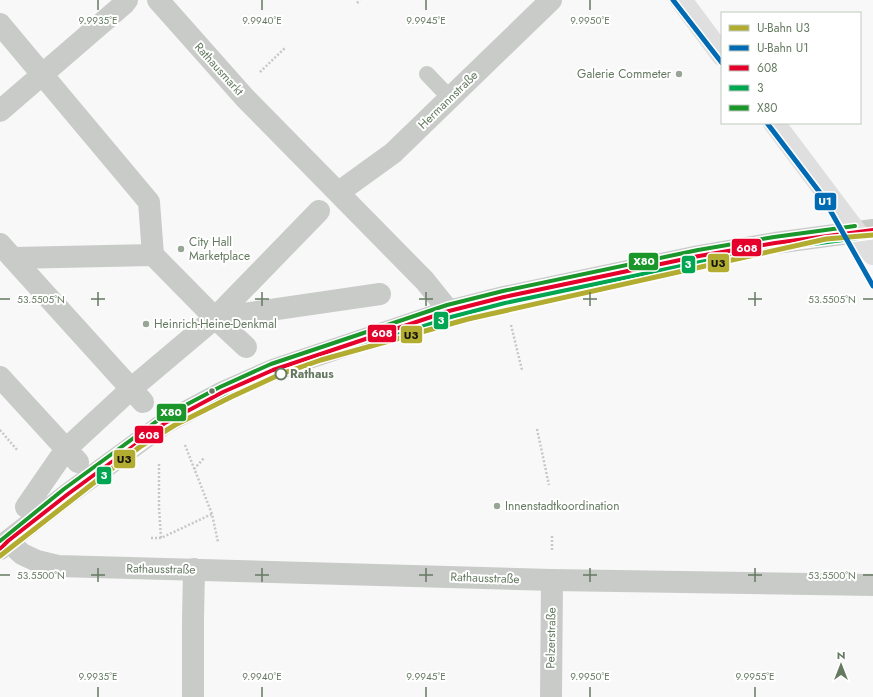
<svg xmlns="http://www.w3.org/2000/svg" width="873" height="697" font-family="Jost,sans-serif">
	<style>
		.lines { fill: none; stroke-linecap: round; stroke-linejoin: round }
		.path { stroke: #c7c8c6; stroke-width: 2.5; stroke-dasharray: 2 2; stroke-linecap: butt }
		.lane { stroke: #c9cbc9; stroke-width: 16 }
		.street { stroke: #c9cbc9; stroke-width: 22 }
		.secondary { stroke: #dedfde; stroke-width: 22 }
		.bus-1-casing { stroke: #fff; stroke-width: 7 }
		.bus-2-casing { stroke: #fff; stroke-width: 7 }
		.bus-3-casing { stroke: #fff; stroke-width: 7 }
		.bus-1 { stroke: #e4002b; stroke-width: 4 }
		.bus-2 { stroke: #00a651; stroke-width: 4 }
		.bus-3 { stroke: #1a962b; stroke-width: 4 }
		.metro-1-casing { stroke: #fff; stroke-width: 8 }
		.metro-2-casing { stroke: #fff; stroke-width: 8 }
		.metro-1 { stroke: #b2ac30; stroke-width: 5 }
		.metro-2 { stroke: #006ab3; stroke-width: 5 }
		.ticks { fill: none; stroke: #657a61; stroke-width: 1.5 }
		.poi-dot { fill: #98a696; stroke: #fff; stroke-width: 1.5 }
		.stop-dot { fill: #fff; stroke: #657a61; stroke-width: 2 }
		.bus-dot { fill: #657a61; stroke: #fff; stroke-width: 1.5 }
		.labels { text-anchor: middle; stroke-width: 4; stroke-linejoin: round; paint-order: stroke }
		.street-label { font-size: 12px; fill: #657a61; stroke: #fff }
		.poi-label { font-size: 12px; fill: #657a61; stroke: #fff; text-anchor: start }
		.stop-label { font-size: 12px; font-weight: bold; fill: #657a61; stroke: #fff; text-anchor: start }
		.ticks-label { font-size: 10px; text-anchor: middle; fill: #657a61; stroke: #fff; stroke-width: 4; stroke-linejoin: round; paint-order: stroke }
		.line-badge { stroke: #fff; stroke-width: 1.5 }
		.badge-label { font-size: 11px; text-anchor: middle; font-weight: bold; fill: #fff }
		.pale-badge-label { font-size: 11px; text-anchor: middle; font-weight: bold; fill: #111 }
	</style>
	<rect width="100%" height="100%" fill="#f8f8f8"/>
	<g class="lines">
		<g class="path">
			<polyline points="357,3 360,0"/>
			<polyline points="260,72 286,47"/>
			<polyline points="511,325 522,370"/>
			<polyline points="537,429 549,485"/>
			<polyline points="0,430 18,451"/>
			<polyline points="185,445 212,514 218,542"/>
			<polyline points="159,464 159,507 161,538 162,538"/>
			<polyline points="194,469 204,458"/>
			<polyline points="552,536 552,551"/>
			<polyline points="151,538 161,538 212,514"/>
		</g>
		<polyline class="lane" points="427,74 450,98"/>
		<g class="street">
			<polyline points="158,0 245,98 425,281 449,311"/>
			<polyline points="0,24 149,202 153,255"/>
			<polyline points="0,111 124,4 127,0"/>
			<polyline points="339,192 393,153 551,0"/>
			<polyline points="0,244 143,402"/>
			<polyline points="13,258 153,255 215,318 246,347"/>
			<polyline points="215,318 380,294"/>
			<polyline points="0,377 78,462"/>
			<polyline points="26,507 66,449 132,388 215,318 319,211"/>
			<polyline points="8,541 22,554 37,561 58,566 552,580 873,585"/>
			<polyline points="0,549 8,541 68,494 165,423 223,392 273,370 449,311 504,297 699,256 775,243 873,230"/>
			<polyline points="193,697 193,619 194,569"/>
			<polyline points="551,697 552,580"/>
		</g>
		<g class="secondary">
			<polyline points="681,0 722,55"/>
			<polyline points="774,123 856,232 873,254"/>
		</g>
		<g class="bus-1-casing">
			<polyline id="bus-1" points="0,549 8,541 68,494 165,423 223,392 273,370 449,311 504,297 699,256 775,243 873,230"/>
		</g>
		<g class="bus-2-casing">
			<polyline id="bus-2" points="4,553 12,545 72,499 168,428 226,397 275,376 451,317 505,303 700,262 776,249 873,236"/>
		</g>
		<g class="bus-3-casing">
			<polyline id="bus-3" points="0,541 64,489 161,418 220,387 271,364 447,305 503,291 698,250 774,237 855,226"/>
		</g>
		<use href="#bus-1" class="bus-1"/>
		<use href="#bus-2" class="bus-2"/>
		<use href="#bus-3" class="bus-3"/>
		<g class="metro-1-casing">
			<polyline id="metro-1" points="0,556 141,446 175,425 231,397 281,374 321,360 468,319 826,239 873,235"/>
		</g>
		<g class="metro-2-casing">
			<g id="metro-2">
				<polyline points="673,0 722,63"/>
				<polyline points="767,123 821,194 873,286"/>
			</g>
		</g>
		<use href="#metro-1" class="metro-1"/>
		<use href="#metro-2" class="metro-2"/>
	</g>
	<path class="ticks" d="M98 0V10M262 0V10M426 0V10M590 0V10M98 292V306M262 292V306M426 292V306M590 292V306M755 292V306M0 299H10M91 299H105M255 299H269M419 299H433M583 299H597M748 299H762M863 299H873M98 568V582M262 568V582M426 568V582M590 568V582M755 568V582M0 575H10M91 575H105M255 575H269M419 575H433M583 575H597M748 575H762M863 575H873M98 687V697M262 687V697M426 687V697M590 687V697M755 687V697"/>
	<g class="poi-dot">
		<circle cx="679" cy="74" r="4"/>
		<circle cx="181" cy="249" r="4"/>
		<circle cx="146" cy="324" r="4"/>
		<circle cx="497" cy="506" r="4"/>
	</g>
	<circle class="stop-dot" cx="281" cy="374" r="5.5"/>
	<circle class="bus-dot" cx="212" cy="391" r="3.5"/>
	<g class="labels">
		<g class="street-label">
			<text transform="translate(219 69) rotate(48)" y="4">Rathausmarkt</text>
			<text transform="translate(448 100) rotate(-44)" y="4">Hermannstraße</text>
			<text transform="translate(161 569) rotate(1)" y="4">Rathausstraße</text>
			<text transform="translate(485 578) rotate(2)" y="4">Rathausstraße</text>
			<text transform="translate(551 638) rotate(-89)" y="4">Pelzerstraße</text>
		</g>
		<g class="poi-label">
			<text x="671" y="78" text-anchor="end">Galerie Commeter</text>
			<text x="189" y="246">City Hall<tspan x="189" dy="14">Marketplace</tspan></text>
			<text x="154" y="328">Heinrich-Heine-Denkmal</text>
			<text x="505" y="510">Innenstadtkoordination</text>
		</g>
		<g class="stop-label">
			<text x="290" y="378">Rathaus</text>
		</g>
	</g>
	<g class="ticks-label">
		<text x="98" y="24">9.9935°E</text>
		<text x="262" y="24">9.9940°E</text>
		<text x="426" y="24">9.9945°E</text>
		<text x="590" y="24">9.9950°E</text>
		<text x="41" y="303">53.5505°N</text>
		<text x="832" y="303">53.5505°N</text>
		<text x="41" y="579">53.5500°N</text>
		<text x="832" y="579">53.5500°N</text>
		<text x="98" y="680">9.9935°E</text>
		<text x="262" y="680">9.9940°E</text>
		<text x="426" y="680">9.9945°E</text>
		<text x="590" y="680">9.9950°E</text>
		<text x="755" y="680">9.9955°E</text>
	</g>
	<g class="line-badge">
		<rect x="814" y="192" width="23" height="19" rx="4" fill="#006ab3"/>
		<rect x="731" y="238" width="31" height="19" rx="4" fill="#e4002b"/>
		<rect x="628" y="252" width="31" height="19" rx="4" fill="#1a962b"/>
		<rect x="707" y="253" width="23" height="20" rx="4" fill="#b2ac30"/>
		<rect x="681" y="255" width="15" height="19" rx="4" fill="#00a651"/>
		<rect x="433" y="311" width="16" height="19" rx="4" fill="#00a651"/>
		<rect x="367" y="324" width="30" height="19" rx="4" fill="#e4002b"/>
		<rect x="400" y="325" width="23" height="19" rx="4" fill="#b2ac30"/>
		<rect x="156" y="403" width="31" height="19" rx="4" fill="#1a962b"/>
		<rect x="134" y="425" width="30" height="19" rx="4" fill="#e4002b"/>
		<rect x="113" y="449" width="23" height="20" rx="4" fill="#b2ac30"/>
		<rect x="96" y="466" width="16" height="19" rx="4" fill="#00a651"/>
	</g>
	<g class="badge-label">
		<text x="825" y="205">U1</text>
		<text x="747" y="252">608</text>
		<text x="644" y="265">X80</text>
		<text x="688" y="268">3</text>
		<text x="441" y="324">3</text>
		<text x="382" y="337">608</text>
		<text x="171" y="416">X80</text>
		<text x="149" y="439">608</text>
		<text x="104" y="479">3</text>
	</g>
	<g class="pale-badge-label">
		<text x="718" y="267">U3</text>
		<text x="411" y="339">U3</text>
		<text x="124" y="463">U3</text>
	</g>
	<rect x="721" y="12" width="140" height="112" fill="#ffffff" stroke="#c1cac0"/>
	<rect x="729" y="25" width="20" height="6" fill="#b2ac30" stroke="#c1cac0"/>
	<text x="757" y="32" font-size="12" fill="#657a61">U-Bahn U3</text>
	<rect x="729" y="45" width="20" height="6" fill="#006ab3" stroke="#c1cac0"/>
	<text x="757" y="52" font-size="12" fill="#657a61">U-Bahn U1</text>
	<rect x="729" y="65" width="20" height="6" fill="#e4002b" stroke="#c1cac0"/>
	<text x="757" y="72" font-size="12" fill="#657a61">608</text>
	<rect x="729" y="85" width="20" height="6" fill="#00a651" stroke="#c1cac0"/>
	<text x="757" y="92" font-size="12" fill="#657a61">3</text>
	<rect x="729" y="105" width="20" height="6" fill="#1a962b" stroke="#c1cac0"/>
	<text x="757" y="112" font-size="12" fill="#657a61">X80</text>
	<g transform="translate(841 665)" stroke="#ffffff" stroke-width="3" paint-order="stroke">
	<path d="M0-3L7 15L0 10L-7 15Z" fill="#657a61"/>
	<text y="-6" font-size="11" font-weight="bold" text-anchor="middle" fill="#657a61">N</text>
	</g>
</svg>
